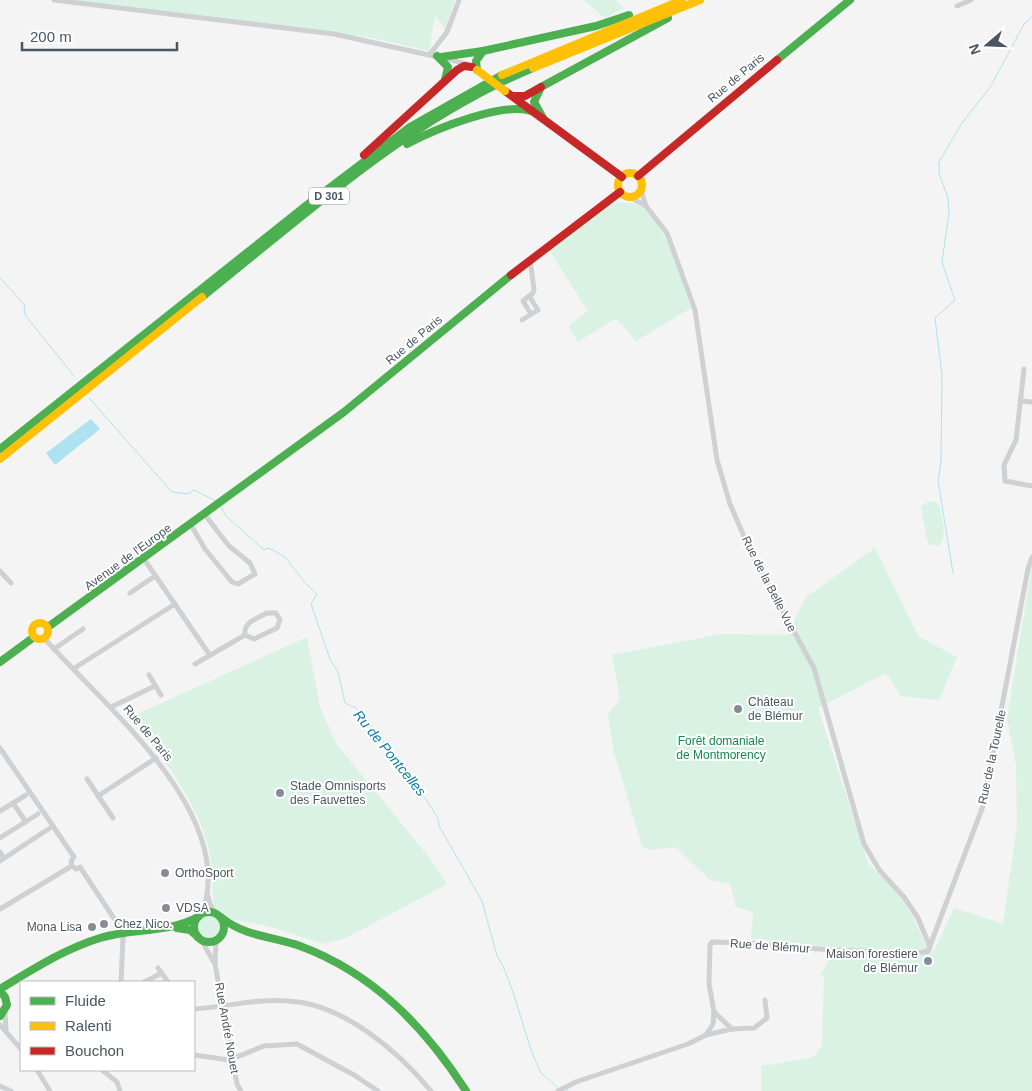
<svg xmlns="http://www.w3.org/2000/svg" width="1032" height="1091" font-family="Arial,sans-serif">
	<style>
		.green { fill: #d9f2e3 }
		.water { fill: #aee2f0 }
		.lines { fill: none; stroke-linecap: round; stroke-linejoin: round }
		.stream { stroke: #aee2f0; stroke-width: 1 }
		.street { stroke: #ced0d2; stroke-width: 5 }
		.fast { stroke: #4caf50; stroke-width: 8 }
		.slow { stroke: #ffc107; stroke-width: 8 }
		.jam { stroke: #c62828; stroke-width: 8 }
		.slow-bridge { stroke: #ffc107; stroke-width: 8 }
		.poi-dot { fill: #868d94; stroke: #fff; stroke-width: 2 }
		.labels { text-anchor: middle; stroke-width: 4; stroke-linejoin: round; paint-order: stroke }
		.shield { fill: #fff; stroke: #808990; stroke-width: 1 }
		.shield-label { font-size: 11px; font-weight: bold; fill: #4a5661 }
		.street-label { font-size: 12px; fill: #4a5661; stroke: #fff }
		.poi-label { font-size: 12px; fill: #4a5661; stroke: #fff; text-anchor: start }
		.park-label { font-size: 12px; fill: #17864f; stroke: #fff }
		.water-label { font-size: 14px; font-style: italic; fill: #0c7c9b; stroke: #fff }
	</style>
	<rect width="100%" height="100%" fill="#f4f4f4"/>
	<g class="green">
		<polygon points="72,0 455,0 445,30 435,15 429,51 373,38"/>
		<polygon points="584,0 615,0 624,8 605,18"/>
		<path d="M619 202C626 203 635 202 642 207 668 226 680 278 691 308L636 341 616 318 578 342 568 326 588 311 549 250 607 206Z"/>
		<path d="M929 501 938 503C942 516 948 535 939 546L930 545 927 540 921 507Z"/>
		<polygon points="875,548 918,636 957,657 939,700 901,696 886,673 818,708 868,863 900,896 914,919 926,946 934,951 954,908 1003,924 1017,826 1016,764 1007,718 1032,566 1032,1091 761,1091 761,1066 811,1058 818,1052 822,1046 824,979 821,974 833,953 833,947 751,939 753,912 736,907 730,884 710,880 675,847 650,850 642,846 614,753 608,714 620,700 612,655 721,634 787,635 806,597"/>
		<path d="M307 637 320 707 335 742 428 856 447 884 346 938 323 944 268 926 225 918 214 908C212 888 213 866 208 846 197 805 169 765 142 733L147 729 135 715Z"/>
		<circle cx="209" cy="927" r="11"/>
	</g>
	<polygon class="water" points="91,419 100,429 55,465 46,453"/>
	<g class="lines">
		<g class="stream">
			<polyline points="0,278 24,304 25,315 74,376"/>
			<polyline points="89,398 172,492 188,494 194,490 216,501"/>
			<polyline points="221,507 225,515 264,550 269,548 285,557 306,584 317,594 311,604 330,659 338,672 345,703 356,708 407,770 438,818 439,826 482,901 497,956 503,966 513,992 532,1053 541,1073 557,1087"/>
			<polyline points="953,573 938,481 941,461 942,375 935,318 955,300 942,262 949,214 948,198 939,173 939,162 962,123 991,86 1024,24 1032,17"/>
			<polyline points="566,1090 568,1091"/>
		</g>
		<g class="street">
			<polyline points="54,0 334,34 438,57"/>
			<polyline points="957,6 971,0"/>
			<polyline points="430,54 447,32 459,0"/>
			<polyline points="447,59 467,64"/>
			<polyline points="641,190 646,206 667,233 695,310 717,460 730,504 752,555 814,668 864,844 880,871 904,897 918,918 930,947"/>
			<polyline points="630,197 646,206"/>
			<polyline points="530,260 534,289 533,293 523,301 531,314"/>
			<polyline points="522,320 538,310 529,296"/>
			<polyline points="1024,369 1016,440 1004,465 1005,481 1032,486"/>
			<polyline points="1020,401 1032,402"/>
			<polyline points="191,525 205,549 232,582 238,584 255,574 250,563 229,546 205,515"/>
			<polyline points="144,559 209,654"/>
			<polyline points="0,571 11,583"/>
			<polyline points="130,593 155,576"/>
			<path d="M267 613H276L280 620 277 628 254 639 245 635C243 622 258 618 267 613Z"/>
			<path d="M44 638C102 704 239 813 202 914"/>
			<polyline points="54,649 83,629"/>
			<polyline points="195,664 245,635"/>
			<polyline points="73,669 175,604"/>
			<polyline points="149,675 161,695"/>
			<polyline points="111,707 155,686"/>
			<polyline points="0,748 74,857 71,861 72,866 76,869 80,867 121,929 123,938 121,982"/>
			<polyline points="87,779 113,818"/>
			<polyline points="98,796 156,758"/>
			<polyline points="13,803 26,822"/>
			<polyline points="0,811 26,795"/>
			<polyline points="0,838 38,814"/>
			<polyline points="0,852 4,858"/>
			<polyline points="0,861 53,826"/>
			<polyline points="207,894 212,909 218,915"/>
			<polyline points="0,909 72,866"/>
			<polyline points="202,941 213,961"/>
			<polyline points="216,941 215,964 237,1084 241,1091"/>
			<polyline points="158,968 168,982"/>
			<polyline points="144,982 162,973"/>
			<path d="M194 1009C226 1007 257 998 289 1001 343 1004 398 1051 431 1091"/>
			<polyline points="5,1011 6,1030"/>
			<polyline points="714,1012 732,1029"/>
			<polyline points="0,1025 21,1049"/>
			<polyline points="706,1035 732,1029 754,1028 767,1018 765,1000"/>
			<polyline points="194,1055 229,1060 264,1046 297,1044 354,1075 378,1091"/>
			<polyline points="37,1070 50,1091"/>
			<polyline points="102,1070 117,1082 120,1091"/>
			<polyline points="0,1086 11,1091"/>
			<polyline points="558,1091 576,1082 688,1044 706,1035 713,1024 714,1012 709,984 710,945 712,942 751,943 831,950 917,953 928,951 983,806 1028,569 1032,557"/>
		</g>
		<g class="fast">
			<polyline points="437,56 448,67 445,80"/>
			<polyline points="441,57 483,51"/>
			<polyline points="777,60 850,0"/>
			<polyline points="477,70 476,61 483,51 596,26 629,15"/>
			<polyline points="543,118 534,102 541,87 668,18"/>
			<path d="M407 144C433 130 509 98 536 113"/>
			<path d="M202 297C306 214 409 119 533 68"/>
			<polyline points="0,449 307,205 410,127 502,75"/>
			<polyline points="48,627 344,412 511,275"/>
			<polyline points="0,662 34,637"/>
			<circle cx="209" cy="927" r="15"/>
			<path d="M222 918C244 936 274 937 300 946 373 973 425 1027 466 1091"/>
			<polyline points="177,928 190,930 198,937"/>
			<path d="M0 989C32 970 64 949 100 938 132 928 169 933 198 917"/>
			<polyline points="0,991 5,997 7,1005 0,1016"/>
		</g>
		<g class="slow">
			<polyline points="533,68 700,0"/>
			<polyline points="502,75 682,0"/>
			<circle cx="630" cy="185" r="12"/>
			<polyline points="0,459 202,297"/>
			<circle cx="40" cy="631" r="8"/>
		</g>
		<g class="jam">
			<polyline points="505,91 622,177"/>
			<polyline points="513,96 525,96 541,87"/>
			<polyline points="364,155 457,70 464,66 472,67"/>
			<polyline points="638,176 777,60"/>
			<polyline points="511,275 620,192"/>
		</g>
		<polyline class="slow-bridge" points="477,70 505,91"/>
	</g>
	<g class="poi-dot">
		<circle cx="738" cy="709" r="5"/>
		<circle cx="280" cy="793" r="5"/>
		<circle cx="165" cy="873" r="5"/>
		<circle cx="166" cy="908" r="5"/>
		<circle cx="104" cy="924" r="5"/>
		<circle cx="92" cy="927" r="5"/>
		<circle cx="928" cy="961" r="5"/>
	</g>
	<g class="labels">
		<rect class="shield" x="309" y="187.5" width="40" height="17" rx="4"/>
		<g class="shield-label">
			<text x="329" y="200">D 301</text>
		</g>
		<g class="street-label">
			<text transform="translate(736 78) rotate(-40)" y="4">Rue de Paris</text>
			<text transform="translate(414 340) rotate(-40)" y="4">Rue de Paris</text>
			<text transform="translate(128 557) rotate(-36)" y="4">Avenue de l'Europe</text>
			<text transform="translate(769 584) rotate(63)" y="4">Rue de la Belle Vue</text>
			<text transform="translate(148 733) rotate(50)" y="4">Rue de Paris</text>
			<text transform="translate(992 757) rotate(-78)" y="4">Rue de la Tourelle</text>
			<text transform="translate(770 946) rotate(4)" y="4">Rue de Blémur</text>
			<text transform="translate(227 1028) rotate(80)" y="4">Rue André Nouet</text>
		</g>
		<g class="poi-label">
			<text x="748" y="706">Château<tspan x="748" dy="14">de Blémur</tspan></text>
			<text x="290" y="790">Stade Omnisports<tspan x="290" dy="14">des Fauvettes</tspan></text>
			<text x="175" y="877">OrthoSport</text>
			<text x="176" y="912">VDSA</text>
			<text x="114" y="928">Chez Nico.</text>
			<text x="82" y="931" text-anchor="end">Mona Lisa</text>
			<text x="918" y="958" text-anchor="end">Maison forestiere<tspan x="918" dy="14">de Blémur</tspan></text>
		</g>
		<g class="park-label">
			<text x="721" y="745">Forêt domaniale<tspan x="721" dy="14">de Montmorency</tspan></text>
		</g>
		<g class="water-label">
			<text transform="translate(390 753) rotate(51)" y="5">Ru de Pontcelles</text>
		</g>
	</g>
	<rect x="20" y="981" width="175" height="90" fill="#ffffff" stroke="#b7bbc0"/>
	<rect x="30" y="997" width="25" height="8" fill="#4caf50" stroke="#b7bbc0"/>
	<text x="65" y="1006" font-size="15" fill="#4a5661">Fluide</text>
	<rect x="30" y="1022" width="25" height="8" fill="#ffc107" stroke="#b7bbc0"/>
	<text x="65" y="1031" font-size="15" fill="#4a5661">Ralenti</text>
	<rect x="30" y="1047" width="25" height="8" fill="#c62828" stroke="#b7bbc0"/>
	<text x="65" y="1056" font-size="15" fill="#4a5661">Bouchon</text>
	<g transform="translate(987 45) rotate(251)" stroke="#ffffff" stroke-width="4" paint-order="stroke">
	<path d="M0-4L9 19L0 12L-9 19Z" fill="#4a5661"/>
	<text y="-8" font-size="14" font-weight="bold" text-anchor="middle" fill="#4a5661">N</text>
	</g>
	<path d="M22 42v8h155v-8" fill="none" stroke="#4a5661" stroke-width="2.5"/>
	<text x="30" y="42" font-size="15" fill="#4a5661" stroke="#ffffff" stroke-width="4" paint-order="stroke">200 m</text>
</svg>
